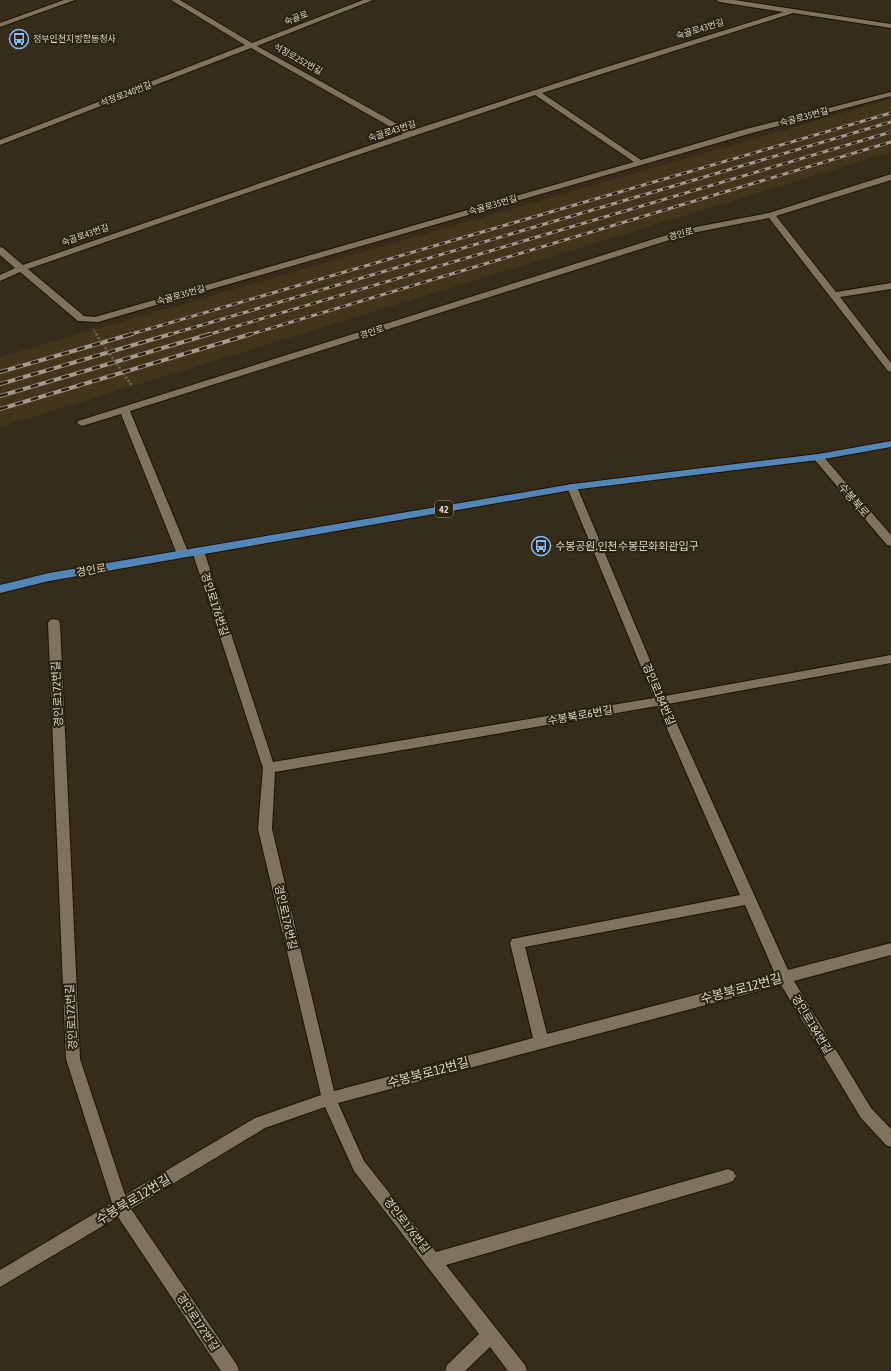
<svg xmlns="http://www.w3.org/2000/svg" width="891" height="1371" font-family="'Asap Condensed','Noto Sans KR',sans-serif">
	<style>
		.built { fill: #41361b }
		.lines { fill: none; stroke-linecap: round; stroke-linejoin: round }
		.lane-casing { stroke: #1c1403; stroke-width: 2 }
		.street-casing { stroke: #1c1403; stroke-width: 2 }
		.secondary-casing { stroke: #1c1403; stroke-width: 2 }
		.primary-casing { stroke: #1c1403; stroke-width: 2 }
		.lane { fill: #7e745e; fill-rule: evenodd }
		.street { fill: #7e745e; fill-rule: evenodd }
		.secondary { fill: #7e745e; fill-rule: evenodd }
		.primary { fill: #5385b9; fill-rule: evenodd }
		.rail-far1-casing { stroke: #a29b8d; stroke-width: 3 }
		.rail-casing { stroke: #a29b8d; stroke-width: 4 }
		.rail-far1 { stroke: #2b220f; stroke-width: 2; stroke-dasharray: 6; stroke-linecap: butt }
		.rail { stroke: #2b220f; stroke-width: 2.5; stroke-dasharray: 8; stroke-linecap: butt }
		.path-bridge-far1 { stroke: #706857; stroke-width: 1.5; stroke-dasharray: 1.5 1.5; stroke-linecap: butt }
		.path-bridge { stroke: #706857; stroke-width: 2.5; stroke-dasharray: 2 2; stroke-linecap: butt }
		.labels { text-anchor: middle; stroke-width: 4; stroke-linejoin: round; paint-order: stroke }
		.far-street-label { font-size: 9px; fill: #dbd5c9; stroke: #2b220f }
		.far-poi-label { font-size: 9px; fill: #dbd5c9; stroke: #2b220f; text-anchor: start }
		.shield { fill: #2b220f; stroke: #a69f91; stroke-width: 1 }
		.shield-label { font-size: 10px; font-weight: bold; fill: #dbd5c9 }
		.street-label { font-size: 11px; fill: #dbd5c9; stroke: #2b220f }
		.poi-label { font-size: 11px; fill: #dbd5c9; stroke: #2b220f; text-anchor: start }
		.near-street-label { font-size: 13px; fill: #dbd5c9; stroke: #2b220f }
	</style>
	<rect width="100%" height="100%" fill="#352c19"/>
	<polygon class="built" points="891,99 891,152 0,427 0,357"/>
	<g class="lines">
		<g class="lane-casing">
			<g id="lane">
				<path d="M171 0H180L252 43 363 0H373L257 46 410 131 597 70 783 12 720 2 716 0H734L891 24V28L793 13 542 93 641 160 746 129 891 92V96L752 133 98 322 78 321 20 272 0 281V275L15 268 0 255V247L3 248 23 265 403 134 251 48 0 145V140L245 45ZM535 95 634 162 95 317 84 316 28 269 313 170Z"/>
				<polygon points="891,174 891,180 776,216 836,292 891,283 891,289 840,297 891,363 891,372 888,371 769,218 697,232 663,242 130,411 189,554 187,557 179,557 177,554 121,414 82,426 77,423 78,421 657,238 696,227 769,213"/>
				<path d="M572 484 576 485 577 487 665 696 891 655V663L668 704 788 970 891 943V955L794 981 871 1108 891 1129V1147L886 1145 861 1118 781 985 338 1103 364 1161 436 1252 728 1169 733 1171 736 1176 733 1181 728 1183 446 1265 525 1365 527 1371H508L490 1347 465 1371H445L447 1365 479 1334 354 1171 325 1107 265 1128 131 1209 237 1365 239 1371H221L118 1217 0 1287V1270L112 1203 66 1059 48 623 50 620 54 619 58 620 60 623 80 1059 125 1195 255 1118 321 1095 258 829 263 768 192 551 194 548H202L204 551 273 762 654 698 567 487 568 485ZM657 706 740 895 512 939 510 943 533 1038 334 1091 272 829 275 772ZM745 905 775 974 547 1034 525 947Z"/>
			</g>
		</g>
		<g class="street-casing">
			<polygon id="street" points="818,454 822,455 891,535 891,546 887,545 814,459 813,457 814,455"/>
		</g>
		<g class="secondary-casing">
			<polygon id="secondary" points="64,0 75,0 0,27 0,23"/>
		</g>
		<g class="primary-casing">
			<polygon id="primary" points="891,441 891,447 818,460 572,490 49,581 0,593 0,585 49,573 572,484 818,454"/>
		</g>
		<use href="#lane" class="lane"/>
		<use href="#street" class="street"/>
		<use href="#secondary" class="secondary"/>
		<use href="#primary" class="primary"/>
		<g class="rail-far1-casing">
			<g id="rail-far1">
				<polyline points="128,335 891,113"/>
				<polyline points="168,335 891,122"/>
				<polyline points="207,335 891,132"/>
				<polyline points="248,335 891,142"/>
			</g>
		</g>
		<g class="rail-casing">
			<g id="rail">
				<polyline points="0,372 132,334"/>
				<polyline points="0,384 171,334"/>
				<polyline points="0,396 210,334"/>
				<polyline points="0,409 251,334"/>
			</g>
		</g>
		<use href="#rail-far1" class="rail-far1"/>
		<use href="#rail" class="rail"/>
		<polyline class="path-bridge-far1" points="93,329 97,335"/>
		<polyline class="path-bridge" points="96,334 132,386"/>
	</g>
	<defs>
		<g id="bus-ring" transform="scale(1)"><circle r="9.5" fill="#2b220f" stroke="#87bbfb" stroke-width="1.5"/><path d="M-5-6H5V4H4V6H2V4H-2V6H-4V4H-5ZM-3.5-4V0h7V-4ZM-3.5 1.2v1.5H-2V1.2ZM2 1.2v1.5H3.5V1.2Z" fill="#87bbfb"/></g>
	</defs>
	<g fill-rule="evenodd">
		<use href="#bus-ring" x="19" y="39"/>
		<use href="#bus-ring" x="541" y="546"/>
	</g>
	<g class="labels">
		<g class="far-street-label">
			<text transform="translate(296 18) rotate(-21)" y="3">숙골로</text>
			<text transform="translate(700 29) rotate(-17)" y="3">숙골로43번길</text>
			<text transform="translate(298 59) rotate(29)" y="3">석정로252번길</text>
			<text transform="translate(126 94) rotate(-21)" y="3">석정로240번길</text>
			<text transform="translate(804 117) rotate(-15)" y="3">숙골로35번길</text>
			<text transform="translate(392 131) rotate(-18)" y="3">숙골로43번길</text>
			<text transform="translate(493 205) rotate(-16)" y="3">숙골로35번길</text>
			<text transform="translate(681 234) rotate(-15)" y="3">경인로</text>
			<text transform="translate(85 235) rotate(-19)" y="3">숙골로43번길</text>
			<text transform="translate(181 295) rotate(-16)" y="3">숙골로35번길</text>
			<text transform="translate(372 332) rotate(-18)" y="3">경인로</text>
		</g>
		<g class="far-poi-label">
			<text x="33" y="42">정부인천지방합동청사</text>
		</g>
		<rect class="shield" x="435" y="501" width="18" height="16" rx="3"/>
		<g class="shield-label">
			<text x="444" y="513">42</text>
		</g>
		<g class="street-label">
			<text transform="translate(854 500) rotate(49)" y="4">수봉북로</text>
			<text transform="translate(91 570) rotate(-10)" y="4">경인로</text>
			<text transform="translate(215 604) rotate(72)" y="4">경인로176번길</text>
			<text transform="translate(57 694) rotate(-93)" y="4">경인로172번길</text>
			<text transform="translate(659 694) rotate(67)" y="4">경인로184번길</text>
			<text transform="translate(580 715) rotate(-10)" y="4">수봉북로6번길</text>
			<text transform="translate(286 917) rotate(77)" y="4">경인로176번길</text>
			<text transform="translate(71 1017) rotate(-93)" y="4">경인로172번길</text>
			<text transform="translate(812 1024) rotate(59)" y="4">경인로184번길</text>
			<text transform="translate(407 1225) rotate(52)" y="4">경인로176번길</text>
			<text transform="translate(198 1322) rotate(56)" y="4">경인로172번길</text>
		</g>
		<g class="poi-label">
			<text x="555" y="550">수봉공원.인천수봉문화회관입구</text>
		</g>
		<g class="near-street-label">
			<text transform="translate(741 988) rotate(-15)" y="5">수봉북로12번길</text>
			<text transform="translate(428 1072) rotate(-15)" y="5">수봉북로12번길</text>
			<text transform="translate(133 1199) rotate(-31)" y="5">수봉북로12번길</text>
		</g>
	</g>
</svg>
